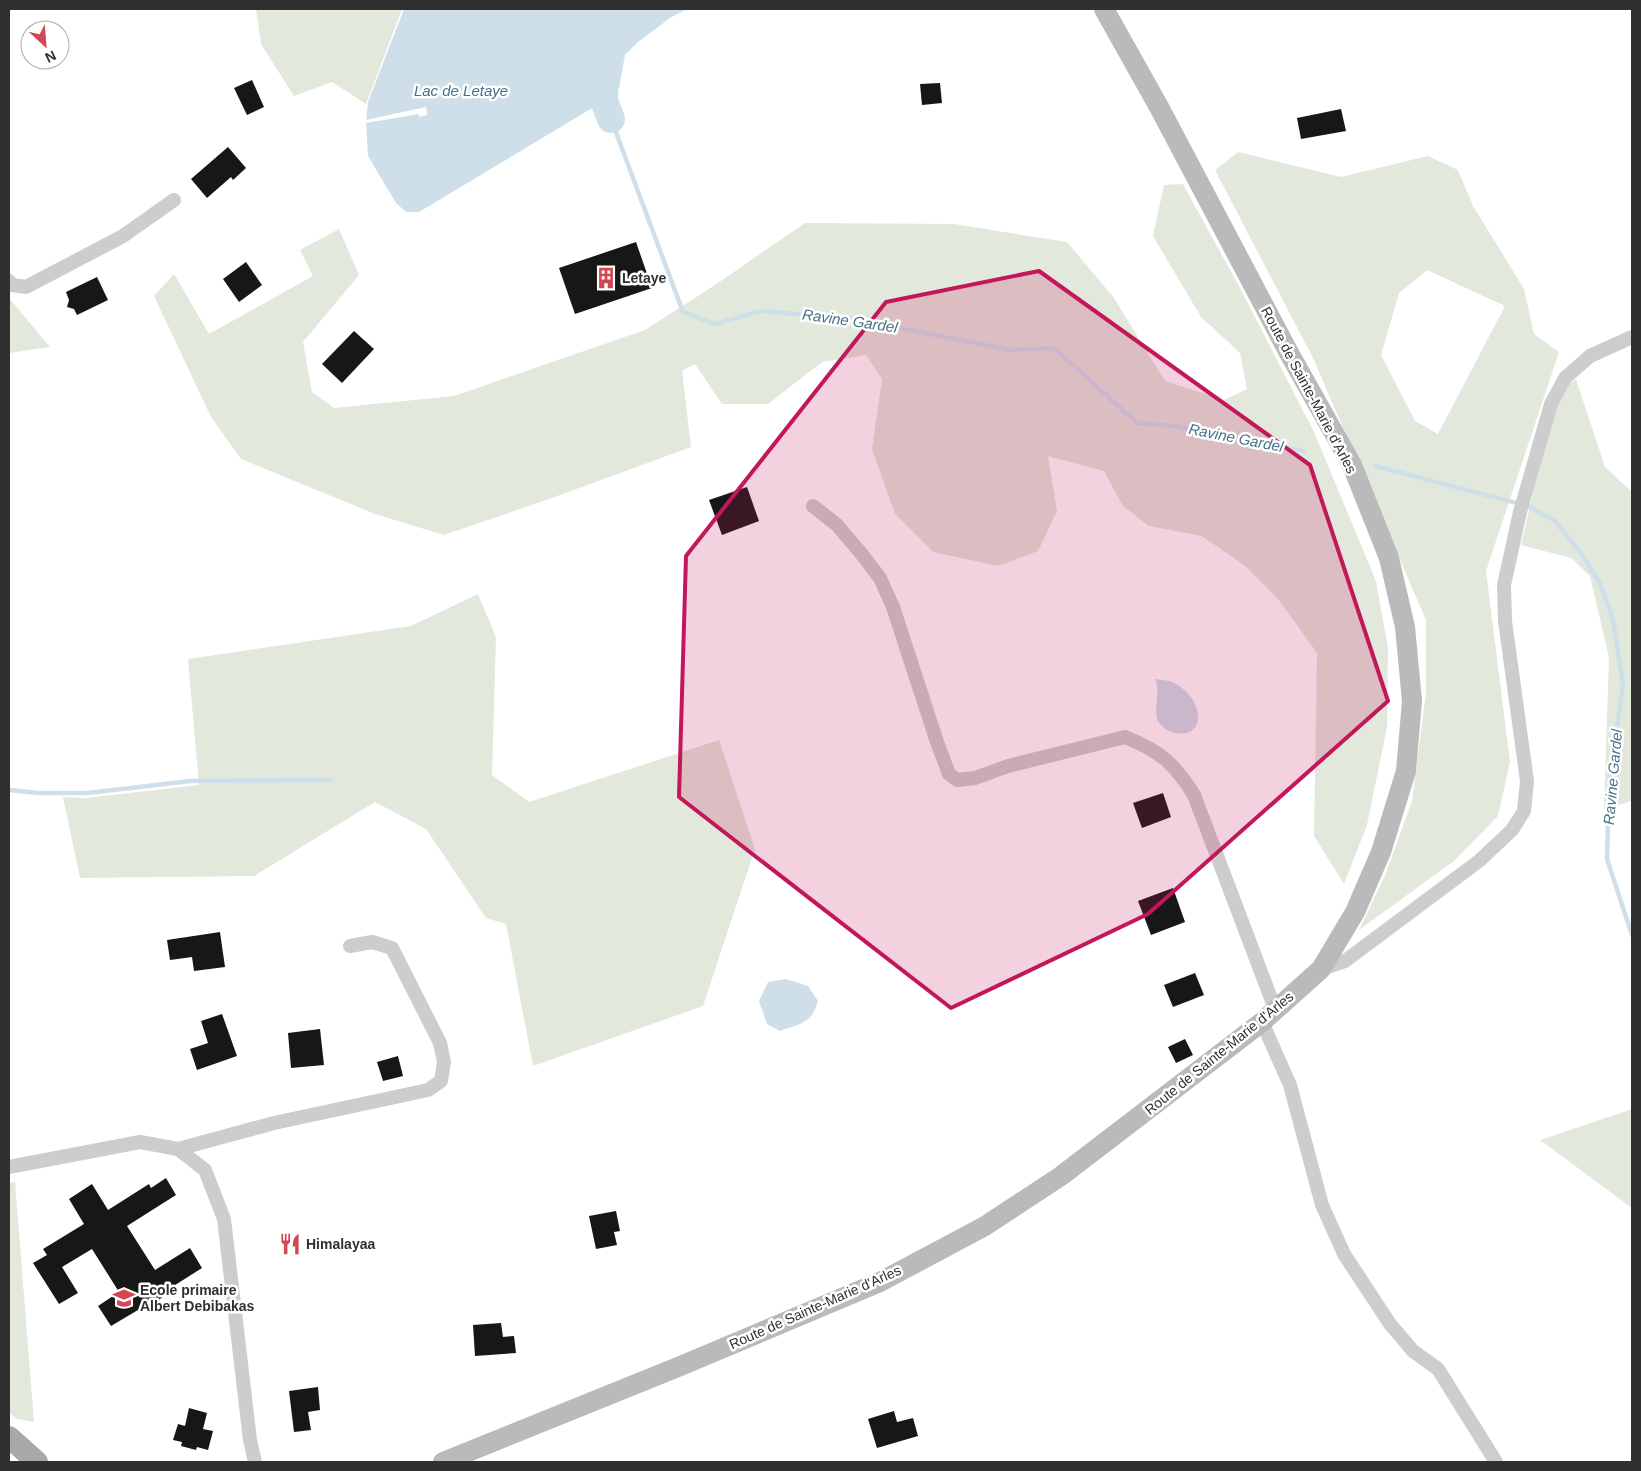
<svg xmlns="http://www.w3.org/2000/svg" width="1641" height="1471" font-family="Helvetica,sans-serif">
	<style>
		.green { fill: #e3e8dd; fill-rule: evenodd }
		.water { fill: #cedfe9 }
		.pier { fill: #fff }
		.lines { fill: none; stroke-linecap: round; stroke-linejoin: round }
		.stream { stroke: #cedfe9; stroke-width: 4.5 }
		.river { stroke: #cedfe9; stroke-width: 28 }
		.building { fill: #171717 }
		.street { stroke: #cdcdcd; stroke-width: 14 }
		.secondary { stroke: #bababa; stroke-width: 20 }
		.primary { stroke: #a8a8a8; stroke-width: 22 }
		.marked { fill: #c2185b; fill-opacity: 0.2; stroke: #c2185b; stroke-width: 4; stroke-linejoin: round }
		.labels { text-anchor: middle; stroke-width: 5; stroke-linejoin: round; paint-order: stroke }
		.poi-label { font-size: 14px; font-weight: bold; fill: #303030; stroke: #fff; text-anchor: start }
		.street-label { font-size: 14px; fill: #303030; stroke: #fff }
		.water-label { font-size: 15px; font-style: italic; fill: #477189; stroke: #fff }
	</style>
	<rect width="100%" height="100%" fill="#fff"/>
	<g class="green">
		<polygon points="256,9 402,9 366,104 332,82 294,96 261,44"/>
		<path d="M1238 152 1341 177 1428 156 1458 170 1473 206 1524 289 1534 334 1559 352 1486 571 1510 762 1498 816 1454 861 1359 930 1386 873 1412 801 1426 692V620L1313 358 1215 170ZM1427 270 1505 306 1438 434 1415 421 1381 355 1399 293Z"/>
		<polygon points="1183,184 1241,290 1314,432 1376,581 1388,648 1387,727 1367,825 1344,884 1314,836 1317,653 1279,600 1245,566 1202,536 1149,526 1123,506 1104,471 1048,456 1057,511 1038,551 998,566 933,552 895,514 872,449 882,379 866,355 822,362 768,404 722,404 695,364 682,371 691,447 552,498 444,535 375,514 241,459 211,417 154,296 174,274 209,334 313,276 300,250 339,229 359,275 303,342 312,392 334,408 454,396 645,330 715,285 805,223 954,224 1067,242 1114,298 1165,381 1224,400 1247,389 1240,353 1201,317 1153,236 1164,185"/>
		<polygon points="9,298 50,347 9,353"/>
		<polygon points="1576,379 1605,467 1632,492 1632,801 1604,809 1609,658 1590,576 1571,558 1521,545 1534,489 1557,406 1567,386"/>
		<polygon points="478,594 496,637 492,775 529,802 719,740 755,849 703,1006 533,1066 506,924 486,918 426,829 375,802 254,876 80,878 63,797 86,798 199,785 188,659 411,626"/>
		<polygon points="1632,1109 1632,1208 1540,1140"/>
		<polygon points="15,1182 34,1422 17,1419 9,1413 9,1183"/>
	</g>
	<g class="water">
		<polygon points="404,9 687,9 670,18 638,42 625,55 619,88 604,101 419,212 406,212 396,203 368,156 366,123 368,102"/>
		<path d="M1155 679C1161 680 1169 680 1174 683 1182 687 1192 696 1195 704 1204 723 1193 739 1172 732 1166 730 1162 727 1158 721 1153 710 1161 692 1155 679Z"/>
		<path d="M786 979 808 986 818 1001C811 1024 802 1023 780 1031L767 1024 759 1001 768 982Z"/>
	</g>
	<polygon class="pier" points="426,107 427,115 419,117 419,114 366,123 366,120"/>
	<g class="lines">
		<g class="stream">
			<polyline points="611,119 683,312 715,324 761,311 853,319 1011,350 1054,348 1137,423 1174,426 1304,451"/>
			<polyline points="1375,466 1528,506 1555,521 1583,556 1601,586 1613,620 1623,684 1609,787 1607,859 1632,935"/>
			<polyline points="9,790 39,793 88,793 190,781 331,780"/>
		</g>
		<polyline class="river" points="607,9 604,101 611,119"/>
	</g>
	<g class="building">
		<polygon points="252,80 264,107 247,115 234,88"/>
		<polygon points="940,83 942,103 922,105 920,84"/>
		<polygon points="1341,109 1346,131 1301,139 1297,118"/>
		<polygon points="228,147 246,168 233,180 231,177 207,198 191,179"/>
		<polygon points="636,242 652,288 575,314 559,268"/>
		<polygon points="246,262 262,285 239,302 223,279"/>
		<polygon points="97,277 108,300 77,315 74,309 67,307 69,300 66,292"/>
		<polygon points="354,331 374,349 342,383 322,364"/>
		<polygon points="747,487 759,521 722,535 709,500"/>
		<polygon points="1163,793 1171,817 1142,828 1133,803"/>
		<polygon points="1173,888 1185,922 1151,935 1138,901"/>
		<polygon points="220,932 225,967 194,971 192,957 170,960 167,940"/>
		<polygon points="1195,973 1204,995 1173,1007 1164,985"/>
		<polygon points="222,1014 237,1056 197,1070 190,1049 208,1043 201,1021"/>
		<polygon points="320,1029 324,1065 291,1068 288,1033"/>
		<polygon points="1185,1039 1193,1055 1176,1063 1168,1047"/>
		<polygon points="398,1056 403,1076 383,1081 377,1062"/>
		<polygon points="166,1178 176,1195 127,1226 155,1270 190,1248 202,1268 161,1294 163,1297 139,1313 138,1310 111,1326 98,1306 119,1292 92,1249 62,1267 78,1293 59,1304 33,1263 47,1255 43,1249 84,1224 69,1199 92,1184 108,1210 149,1184 151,1188"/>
		<polygon points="616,1211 620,1231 614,1232 617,1245 596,1249 589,1216"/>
		<polygon points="501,1323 503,1337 514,1336 516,1353 475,1356 473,1325"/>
		<polygon points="318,1387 320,1410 308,1412 311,1430 294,1432 289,1391"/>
		<polygon points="189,1408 207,1413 203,1429 213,1431 208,1450 197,1447 196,1450 181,1446 182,1442 173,1440 178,1424 185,1426"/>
		<polygon points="894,1411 897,1422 913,1418 918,1436 877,1448 868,1419"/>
	</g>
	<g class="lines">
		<g class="street">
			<polyline points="9,281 12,285 26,287 123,236 174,200"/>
			<path d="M813 506 837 525 860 552 880 578 893 607 937 742 949 774 957 780 975 778 1008 766 1125 737C1160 751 1174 763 1194 795L1275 1009"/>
			<polyline points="1321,969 1345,961 1479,861 1512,830 1524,811 1527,781 1505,621 1504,585 1520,512 1551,404 1565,378 1590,356 1632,337"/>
			<polyline points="1262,1022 1290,1085 1322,1205 1344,1254 1390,1324 1413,1351 1438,1369 1496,1462"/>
			<polyline points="178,1149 274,1123 428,1090 441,1081 444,1062 440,1043 392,948 372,942 350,946"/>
			<polyline points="9,1167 140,1142 178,1149 205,1170 224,1219 250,1440 255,1462"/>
		</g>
		<polyline class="secondary" points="443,1462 678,1367 880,1282 985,1226 1061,1176 1262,1022 1321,969 1355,912 1381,852 1406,771 1412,701 1405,627 1389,558 1352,465 1289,353 1159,107 1104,9"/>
		<polyline class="primary" points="9,1437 37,1462"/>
	</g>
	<path class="marked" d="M1039 271 1310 465 1388 701 1148 914 951 1008 679 797 686 556 886 302Z"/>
	<defs>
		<g id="building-bare" transform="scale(1.725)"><path d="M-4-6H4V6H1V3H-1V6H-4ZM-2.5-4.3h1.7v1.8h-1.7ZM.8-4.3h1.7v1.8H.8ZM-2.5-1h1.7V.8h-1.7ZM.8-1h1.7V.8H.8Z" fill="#d14854" stroke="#fff" stroke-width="2.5" paint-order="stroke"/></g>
		<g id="restaurant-bare" transform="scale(1.725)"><path d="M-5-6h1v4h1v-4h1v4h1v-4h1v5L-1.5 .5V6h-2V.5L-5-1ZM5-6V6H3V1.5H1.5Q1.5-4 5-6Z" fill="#d14854" stroke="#fff" stroke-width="2.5" paint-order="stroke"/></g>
		<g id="school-bare" transform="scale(1.725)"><path d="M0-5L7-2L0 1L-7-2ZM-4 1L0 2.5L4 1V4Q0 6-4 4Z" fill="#d14854" stroke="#fff" stroke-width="2.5" paint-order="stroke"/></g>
	</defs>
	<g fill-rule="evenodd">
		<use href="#building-bare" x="606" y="278"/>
		<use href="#restaurant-bare" x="290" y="1244"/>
		<use href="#school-bare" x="124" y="1298"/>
	</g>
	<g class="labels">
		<g class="poi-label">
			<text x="622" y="283">Letaye</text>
			<text x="306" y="1249">Himalayaa</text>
			<text x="140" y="1295">Ecole primaire<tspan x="140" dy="16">Albert Debibakas</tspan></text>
		</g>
		<g class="street-label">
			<text transform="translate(1309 390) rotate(62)" y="5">Route de Sainte-Marie d'Arles</text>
			<text transform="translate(1219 1053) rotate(-39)" y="5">Route de Sainte-Marie d'Arles</text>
			<text transform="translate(815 1307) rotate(-24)" y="5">Route de Sainte-Marie d'Arles</text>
		</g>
		<g class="water-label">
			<text x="461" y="96">Lac de Letaye</text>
			<text transform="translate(850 321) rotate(8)" y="5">Ravine Gardel</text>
			<text transform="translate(1236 438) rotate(11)" y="5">Ravine Gardel</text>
			<text transform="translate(1613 777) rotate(-85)" y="5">Ravine Gardel</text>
		</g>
	</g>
	<rect width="1641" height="1471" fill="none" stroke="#303030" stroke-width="20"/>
	<g transform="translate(45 45) rotate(154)"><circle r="24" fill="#ffffff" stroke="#acacac"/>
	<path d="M0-4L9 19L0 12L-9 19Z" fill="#d14854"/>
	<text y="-8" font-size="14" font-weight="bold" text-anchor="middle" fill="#303030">N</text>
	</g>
</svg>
